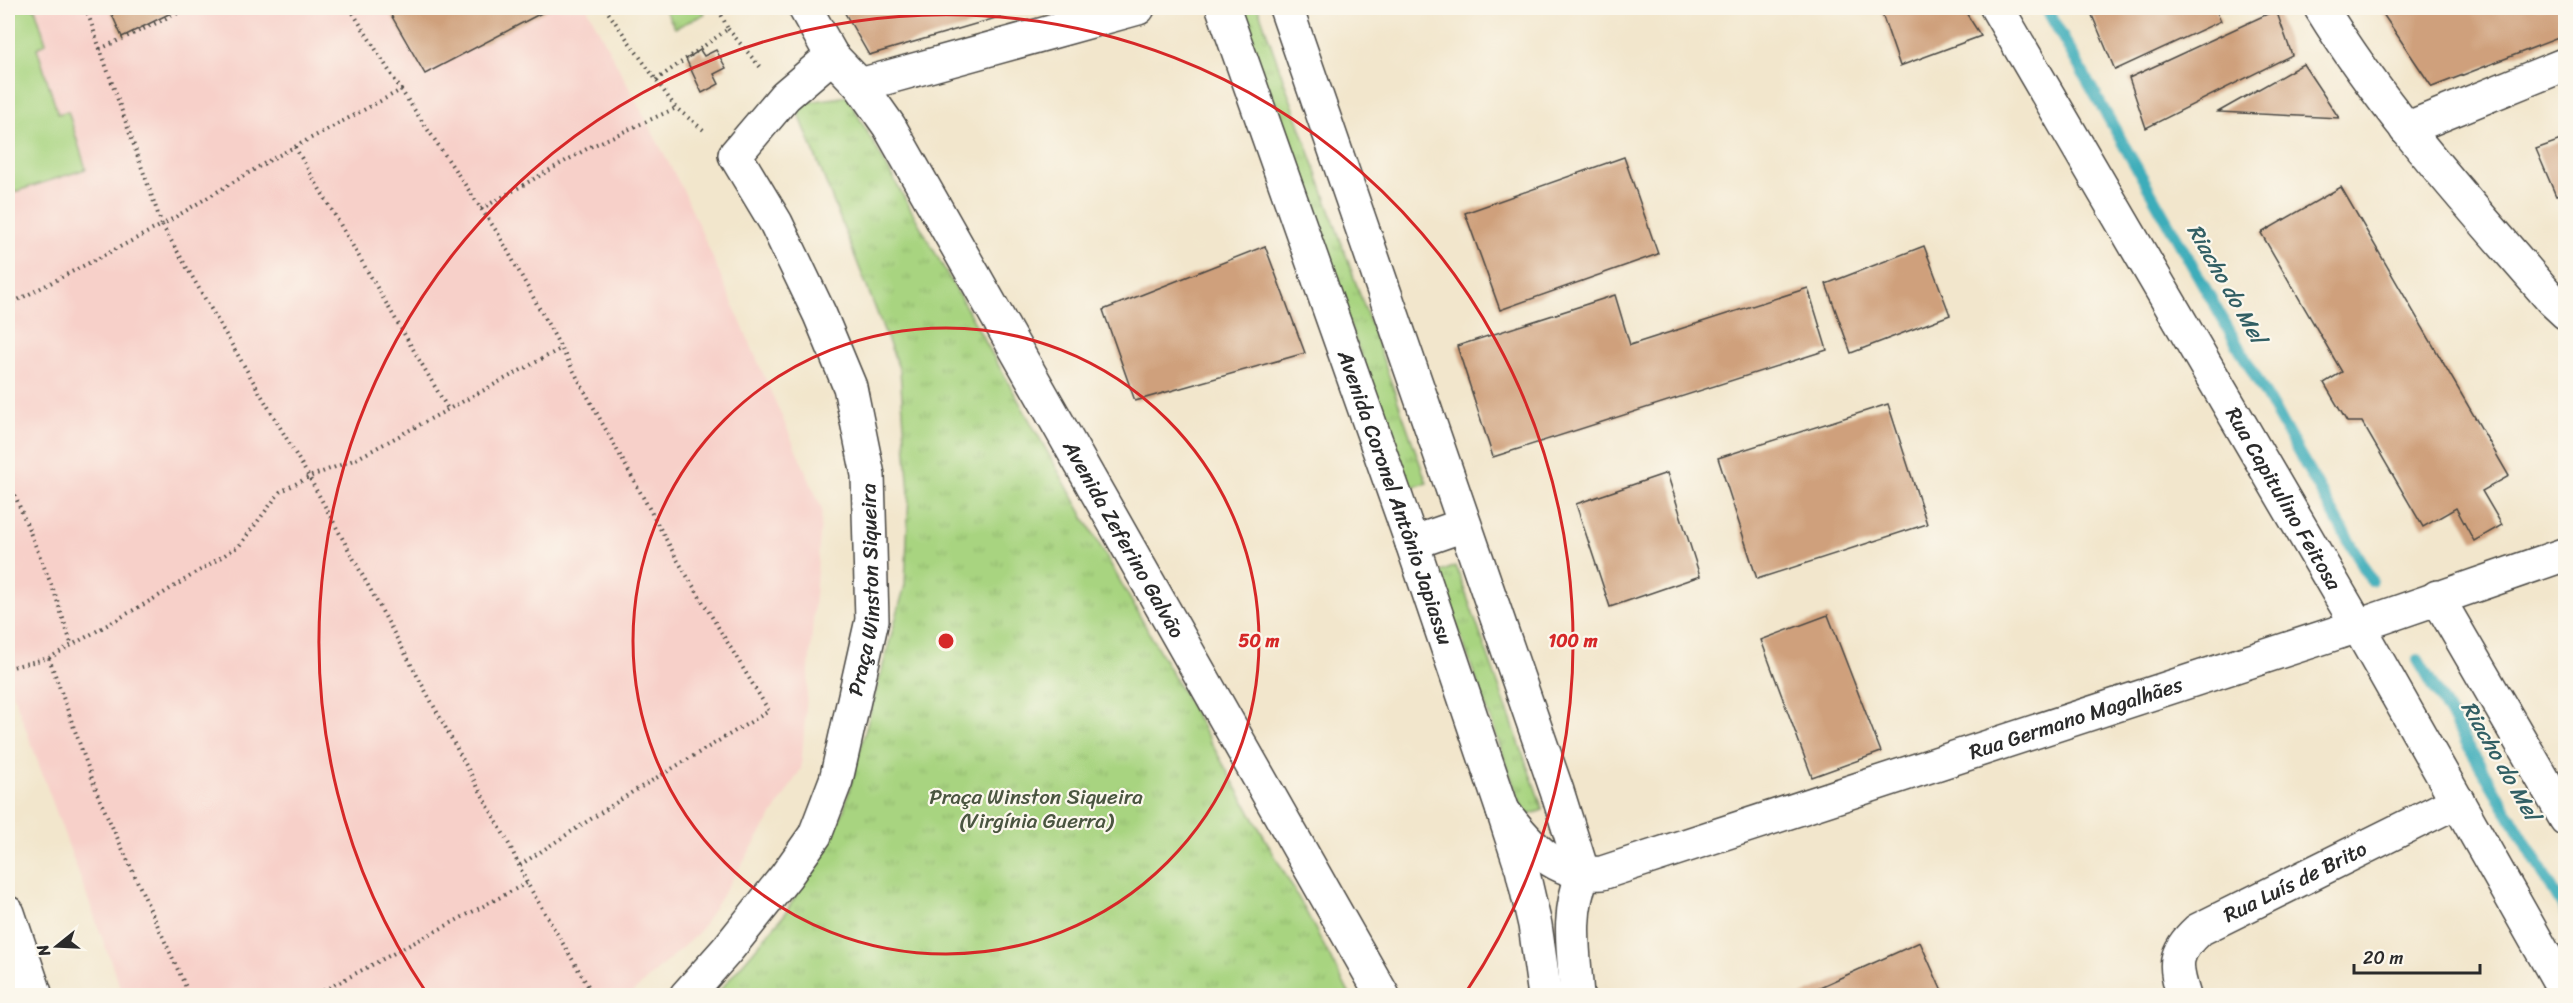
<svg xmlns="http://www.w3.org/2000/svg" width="2573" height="1003" font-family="Sriracha,sans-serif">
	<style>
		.built { fill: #f7d0c9 }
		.grass { fill: url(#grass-tufts); stroke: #6a8056; stroke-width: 1.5 }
		.pitch { fill: #a8d480; stroke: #6a8056; stroke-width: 1.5 }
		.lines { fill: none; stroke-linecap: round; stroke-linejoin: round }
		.stream { stroke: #3dadba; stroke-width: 12 }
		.building { fill: #cfa07b }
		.minor-casing { stroke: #494743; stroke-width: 36 }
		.tertiary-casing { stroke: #494743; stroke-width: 36 }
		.secondary-casing { stroke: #494743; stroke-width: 36 }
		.path { stroke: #494743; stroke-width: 4; stroke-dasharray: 1.5 4.5; stroke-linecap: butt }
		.minor { stroke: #fff; stroke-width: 33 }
		.tertiary { stroke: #fff; stroke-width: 33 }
		.secondary { stroke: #fff; stroke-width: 33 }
		.ring { fill: none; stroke: #d62828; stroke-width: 3 }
		.labels { text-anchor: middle; stroke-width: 4.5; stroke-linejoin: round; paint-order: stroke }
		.street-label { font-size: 21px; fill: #2b2b2b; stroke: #fbf7ec }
		.park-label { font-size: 21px; fill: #4a5540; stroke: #fbf7ec }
		.water-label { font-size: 22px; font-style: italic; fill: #325f64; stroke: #fbf7ec }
		.centre { fill: #d62828; stroke: #fbf7ec; stroke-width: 3 }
		.ring-label { font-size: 18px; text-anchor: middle; font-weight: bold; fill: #d62828; stroke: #fbf7ec; stroke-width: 4.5; stroke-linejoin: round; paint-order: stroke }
	</style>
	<defs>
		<pattern id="grass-tufts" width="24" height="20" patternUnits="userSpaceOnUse" patternTransform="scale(1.5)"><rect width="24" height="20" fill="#a8d480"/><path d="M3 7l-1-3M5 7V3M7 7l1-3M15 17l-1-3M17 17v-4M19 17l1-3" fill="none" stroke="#91b66f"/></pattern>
	</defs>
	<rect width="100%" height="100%" fill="#fbf7ec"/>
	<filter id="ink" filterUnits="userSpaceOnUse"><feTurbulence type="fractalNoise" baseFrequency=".0167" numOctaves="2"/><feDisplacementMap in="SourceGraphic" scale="12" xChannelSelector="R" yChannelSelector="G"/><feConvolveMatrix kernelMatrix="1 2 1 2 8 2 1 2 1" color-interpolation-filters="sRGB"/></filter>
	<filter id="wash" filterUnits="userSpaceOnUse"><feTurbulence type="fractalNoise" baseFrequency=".008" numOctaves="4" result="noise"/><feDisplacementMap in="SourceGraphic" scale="24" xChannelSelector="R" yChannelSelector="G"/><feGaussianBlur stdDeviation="1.35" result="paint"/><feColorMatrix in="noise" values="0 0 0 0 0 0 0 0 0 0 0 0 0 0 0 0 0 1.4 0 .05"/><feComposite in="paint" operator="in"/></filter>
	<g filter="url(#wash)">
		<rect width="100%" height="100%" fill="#f2e6cc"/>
		<polygon class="built" points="8,8 587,8 685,194 822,509 801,769 699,932 630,995 123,995 8,680"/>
		<g class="grass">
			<polygon points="664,8 701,8 705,14 675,28"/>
			<polygon points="1237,8 1258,8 1427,483 1408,488"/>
			<polygon points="847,96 1303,906 1350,995 715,996 785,914 843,813 905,585 909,494 900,371 795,104"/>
			<polygon points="1456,566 1543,810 1525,816 1438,573"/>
		</g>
		<polygon class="pitch" points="8,8 35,8 46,43 37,48 58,114 68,111 86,169 8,194"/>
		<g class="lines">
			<g class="stream">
				<polyline points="2046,8 2371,580"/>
				<polyline points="2418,660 2566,912"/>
			</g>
		</g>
		<g id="blocks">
			<g class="building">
				<polygon points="109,8 181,8 122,37"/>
				<polygon points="387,8 551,8 425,74"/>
				<polygon points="842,8 1030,8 869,55"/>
				<polygon points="1880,8 1963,8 1981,36 1900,66"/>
				<polygon points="2089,8 2215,8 2221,21 2115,70"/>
				<polygon points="2379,8 2566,8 2566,35 2432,87"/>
				<polygon points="2276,10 2292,55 2146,128 2129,78"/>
				<polygon points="700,50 704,56 716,50 726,68 714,74 719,84 702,93 686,59"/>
				<polygon points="2303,64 2339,118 2218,112"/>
				<polygon points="2566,138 2566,193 2556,196 2536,149"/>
				<polygon points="1624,157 1658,254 1500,310 1465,213"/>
				<polygon points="2341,187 2509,476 2482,491 2502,525 2474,541 2456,508 2423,527 2362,422 2347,422 2324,383 2342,372 2261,233"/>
				<polygon points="1265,246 1305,353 1135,401 1103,310"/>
				<polygon points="1924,246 1950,315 1851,353 1826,284"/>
				<polygon points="1808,288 1827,350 1493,457 1457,346 1615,295 1630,345"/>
				<polygon points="1888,404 1927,524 1757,579 1718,458"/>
				<polygon points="1667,473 1700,576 1610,607 1576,504"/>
				<polygon points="1828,615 1881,752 1812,777 1761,640"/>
				<polygon points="1920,942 1944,996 1800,996"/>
			</g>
		</g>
	</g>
	<g filter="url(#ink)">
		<use href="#blocks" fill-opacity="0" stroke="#494743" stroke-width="1.5"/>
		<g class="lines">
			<g class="minor-casing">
				<g id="minor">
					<polyline points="2406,129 2566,64"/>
					<path id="s1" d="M686 996 727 950 786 876 815 835 836 780 872 620 868 475 850 387 820 315 776 223 735 155 785 96 832 56"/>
					<path id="s2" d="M2184 996C2174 965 2173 953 2198 930L2458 801"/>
				</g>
			</g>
			<g class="tertiary-casing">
				<g id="tertiary">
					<path id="s3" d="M805 8 832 56 860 85 889 126 1383 996"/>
					<path id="s4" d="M1223 8 1412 543 1503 811 1522 869 1535 925 1545 996"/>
					<polyline points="1286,8 1557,791 1583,874"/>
					<path id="s5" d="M1997 8 2358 626 2566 993"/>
					<path d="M2321 8C2386 114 2471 206 2552 300L2566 313"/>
					<polyline points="860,85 1138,8"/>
					<polyline points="1412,543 1464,525"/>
					<polyline points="2437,597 2566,819"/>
					<path id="s6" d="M1503 811C1529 845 1555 876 1602 873L2358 626 2566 554"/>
					<path d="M1577 996C1574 953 1566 915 1583 874"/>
				</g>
			</g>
			<g class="secondary-casing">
				<polyline id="secondary" points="8,913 36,996"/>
			</g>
			<g class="path">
				<polyline points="86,8 100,49"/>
				<polyline points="350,8 401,90"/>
				<polyline points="605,8 676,108 706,132"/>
				<polyline points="728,29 761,68"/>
				<polyline points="656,80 728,29 718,8"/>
				<polyline points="295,147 448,409"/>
				<polyline points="481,209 592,146 676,108"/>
				<polyline points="8,305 162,225 100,49 189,8"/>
				<polyline points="8,478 55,594 72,646"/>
				<polyline points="49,658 99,798 190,996"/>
				<polyline points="8,668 49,658 162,594 239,546 280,492 309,477 511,848 527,883 594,996"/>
				<polyline points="520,865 631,793 769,711 678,561 499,235 401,90 270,160 162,225 309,477 356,459 562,348"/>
				<polyline points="313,996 527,883"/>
			</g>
			<use href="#minor" class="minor"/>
			<use href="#tertiary" class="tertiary"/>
			<use href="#secondary" class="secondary"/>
		</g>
	</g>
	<g class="ring">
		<circle cx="946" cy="641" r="313"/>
		<path d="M426 992A627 627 0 1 1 1466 992"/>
	</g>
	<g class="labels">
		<g class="street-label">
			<text dy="7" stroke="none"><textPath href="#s4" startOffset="519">Avenida Coronel Antônio Japiassu</textPath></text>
			<text dy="7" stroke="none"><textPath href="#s5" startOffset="568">Rua Capitulino Feitosa</textPath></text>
			<text dy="7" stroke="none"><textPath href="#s3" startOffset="621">Avenida Zeferino Galvão</textPath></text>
			<text dy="7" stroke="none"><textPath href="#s1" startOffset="459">Praça Winston Siqueira</textPath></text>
			<text dy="7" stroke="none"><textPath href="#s6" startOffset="621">Rua Germano Magalhães</textPath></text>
			<text dy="7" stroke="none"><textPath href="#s2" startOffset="182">Rua Luís de Brito</textPath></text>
		</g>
		<g class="park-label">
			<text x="1036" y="804">Praça Winston Siqueira<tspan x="1036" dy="24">(Virgínia Guerra)</tspan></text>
		</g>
		<g class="water-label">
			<text transform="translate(2227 283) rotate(60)" y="8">Riacho do Mel</text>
			<text transform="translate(2501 760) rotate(60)" y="8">Riacho do Mel</text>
		</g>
	</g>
	<circle cx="946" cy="641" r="9" class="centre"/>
	<g class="ring-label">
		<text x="1259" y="647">50 m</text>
		<text x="1573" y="647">100 m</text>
	</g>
	<rect width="2573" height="1003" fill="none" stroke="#fbf7ec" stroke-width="30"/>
	<g transform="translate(57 946) rotate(252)" stroke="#fbf7ec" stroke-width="4.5" paint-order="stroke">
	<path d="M0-4.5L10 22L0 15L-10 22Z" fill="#2b2b2b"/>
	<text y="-9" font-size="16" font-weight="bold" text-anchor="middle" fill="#2b2b2b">N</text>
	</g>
	<path d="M2354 964v9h126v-9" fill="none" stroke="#2b2b2b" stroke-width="3"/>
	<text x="2363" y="964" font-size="18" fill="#2b2b2b" stroke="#fbf7ec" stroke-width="4.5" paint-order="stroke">20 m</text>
</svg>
